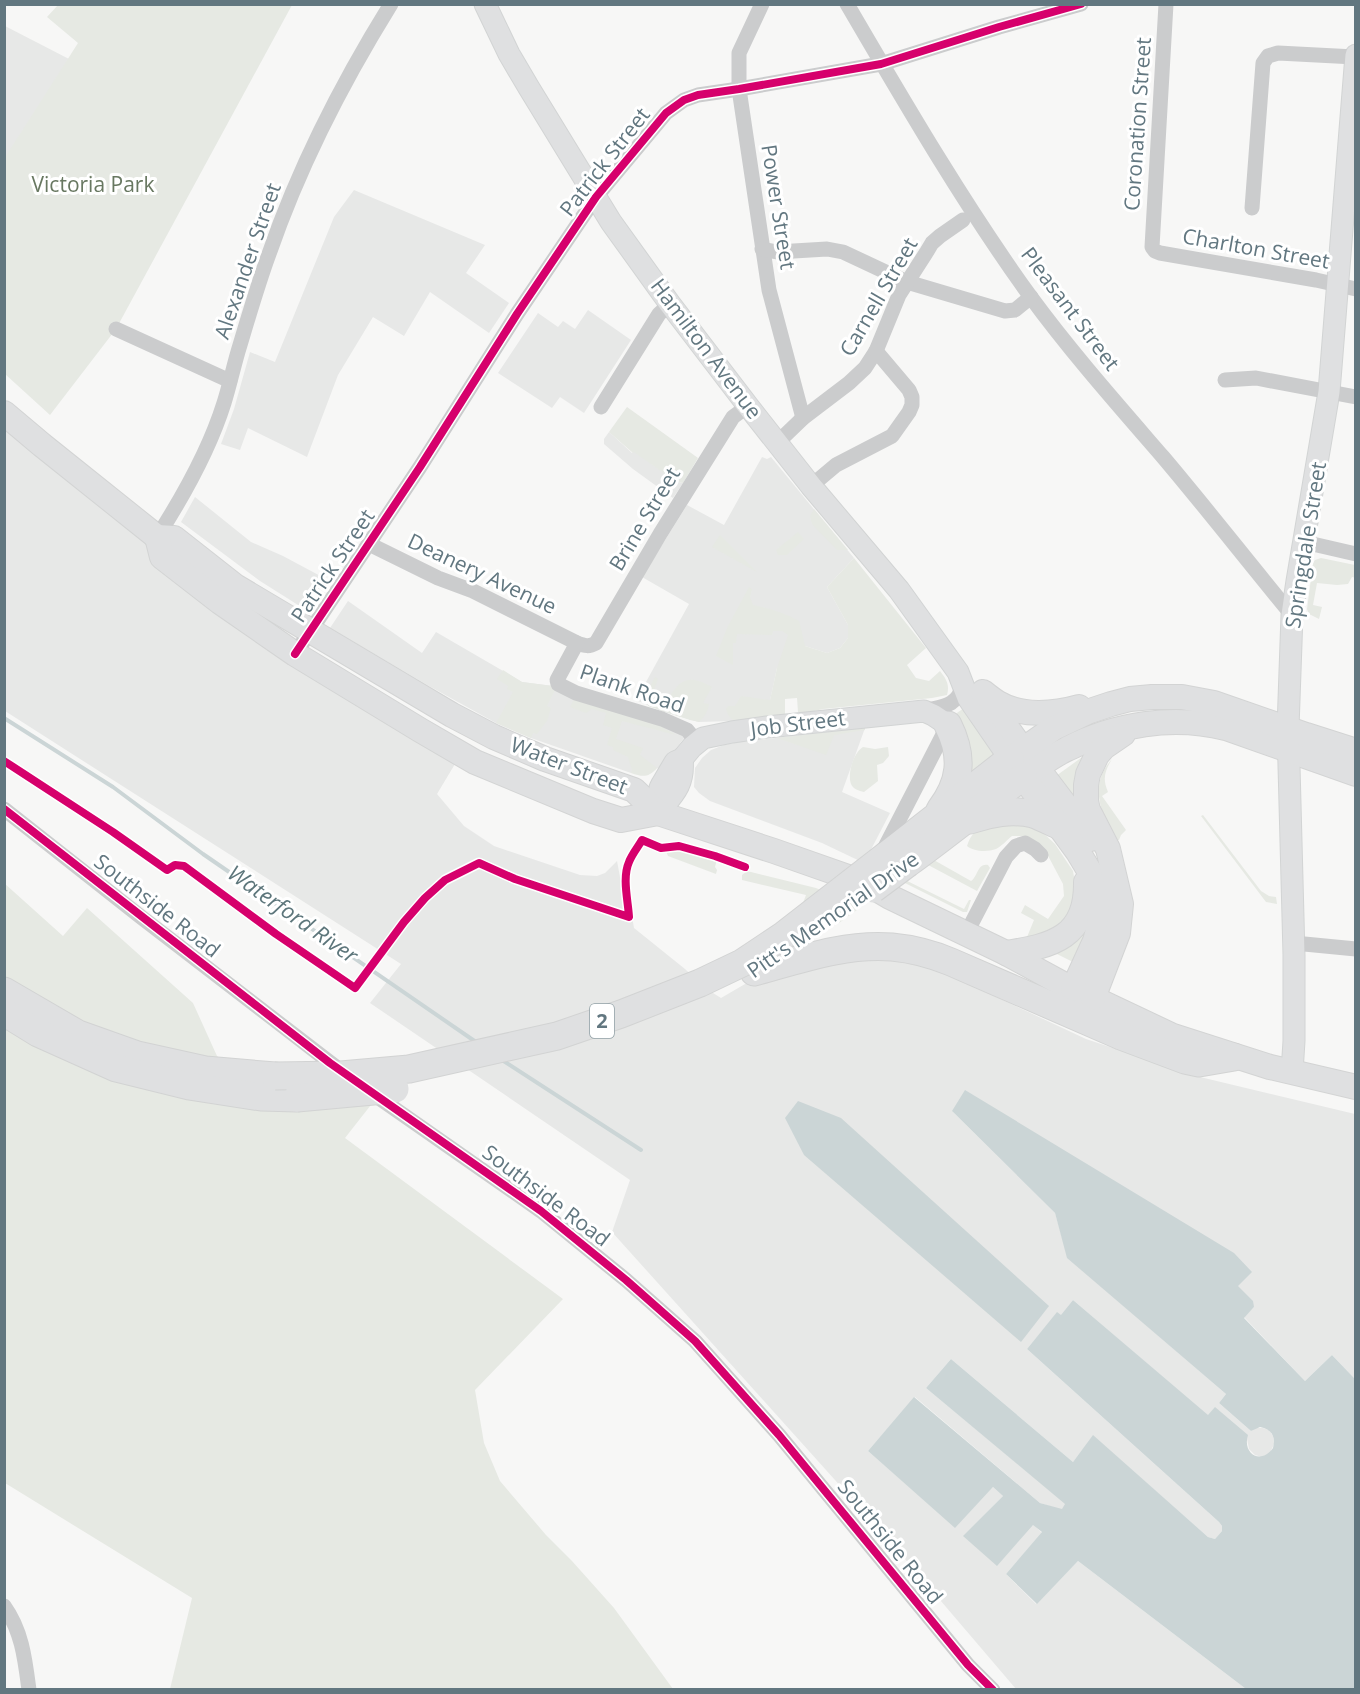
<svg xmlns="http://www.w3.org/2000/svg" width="1360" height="1694" font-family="'Open Sans',sans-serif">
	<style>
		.built { fill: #e7e8e7 }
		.green { fill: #e6e9e3 }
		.water { fill: #cbd5d6 }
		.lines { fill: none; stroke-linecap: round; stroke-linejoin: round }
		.stream { stroke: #cbd5d6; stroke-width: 4 }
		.secondary-casing { stroke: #d2d4d4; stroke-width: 23 }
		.primary-casing { stroke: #d3d4d4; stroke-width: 26 }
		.highway-casing { stroke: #d2d3d3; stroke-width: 29 }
		.street { stroke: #cbcccd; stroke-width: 15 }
		.secondary { stroke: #dfe0e1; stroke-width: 21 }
		.primary { stroke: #dfe0e1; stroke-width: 24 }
		.highway { stroke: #dfe0e1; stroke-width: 27 }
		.highway-bridge-casing { stroke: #d2d3d3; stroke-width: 29; stroke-linecap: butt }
		.highway-bridge { stroke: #dfe0e1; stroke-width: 27 }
		.cycleway-casing { stroke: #fff; stroke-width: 11 }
		.cycleway { stroke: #d6006c; stroke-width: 8 }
		.labels { text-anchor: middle; stroke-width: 6; stroke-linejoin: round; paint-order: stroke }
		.shield { fill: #fff; stroke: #91a0a6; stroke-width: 1.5 }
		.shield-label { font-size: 20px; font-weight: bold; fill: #627780 }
		.street-label { font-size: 21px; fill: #627780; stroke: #fff }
		.park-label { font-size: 21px; fill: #687861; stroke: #fff }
		.water-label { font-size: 22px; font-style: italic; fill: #5d767b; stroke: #fff }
	</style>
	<rect width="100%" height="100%" fill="#f7f7f6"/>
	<g class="built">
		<polygon points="5,26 69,59 5,159"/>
		<polygon points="354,190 485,245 466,273 509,303 489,333 430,292 404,336 373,317 338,375 307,457 248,428 240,450 221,444 234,409 250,352 275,362 334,217"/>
		<polygon points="588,310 631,340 584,413 560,397 552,408 498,373 538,313 558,327 563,321 575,329"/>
		<polygon points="4,413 162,557 461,754 437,794 464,826 494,846 580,875 597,876 605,873 617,861 620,877 627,888 634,928 685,969 705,988 721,998 795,955 913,958 1086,1039 1200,1077 1355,1114 1355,1379 1332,1355 1305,1381 1244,1317 1254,1307 952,1111 1055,1213 1068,1258 1226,1394 1219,1403 1251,1431 1256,1428 1263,1428 1269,1430 1273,1436 1274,1444 1270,1453 1262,1457 1255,1455 1249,1449 1247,1439 1208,1416 1073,1300 1061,1316 1057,1313 1027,1349 1219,1522 1222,1526 1222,1531 1215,1539 1208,1537 1093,1436 1073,1462 951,1359 926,1388 1066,1504 1062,1510 1040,1503 915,1397 868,1451 955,1527 993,1487 1003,1496 964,1536 1034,1525 1042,1533 1006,1574 1036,1604 1078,1561 1246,1689 1016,1689 888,1539 612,1232 630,1180 370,1003 401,964 5,711"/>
		<polygon points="609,432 632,453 634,451 675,481 683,483 673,498 633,469 604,444 604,439"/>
		<polygon points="762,457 767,459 771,457 854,558 827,587 848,625 848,638 840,648 827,653 805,646 777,668 766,719 732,721 699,722 664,712 636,700 689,604 642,577 687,505 724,525"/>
		<polygon points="195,497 251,542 283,556 326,579 306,610 260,581 181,522"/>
		<polygon points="348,601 422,653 436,632 522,682 553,686 683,732 684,738 660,770 657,768 655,770 632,772 631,773 531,738 496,723 429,686 330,628"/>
		<polygon points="865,728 842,792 890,813 864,863 822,843 710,801 699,793 694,787 695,768 702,758 711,750 724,745 739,742"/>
	</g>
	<g class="green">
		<polygon points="58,5 292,5 116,329 50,415 5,374 4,159 78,43 47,17"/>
		<polygon points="627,407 698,458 683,483 675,481 634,452 633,453 609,432"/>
		<polygon points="814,509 848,550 837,550 812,524 810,516"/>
		<polygon points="798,532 804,539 787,555 778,555 776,550"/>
		<polygon points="720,535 757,572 712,547"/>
		<path d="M854 558 926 648 907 665 916 678 929 681 940 671C946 679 950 684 947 695L932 698 823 709 801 714 798 712 797 698 785 699V716L736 721C730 719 728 715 726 709L728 706H735L741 696 770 700 777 668 788 635 782 631H773L772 635 737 634 736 643H733V665L716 656 728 626 749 587 752 589 750 597 753 605C768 608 785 613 799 621L805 646 827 653 840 648 848 638V625L827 587Z"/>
		<polygon points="1321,558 1355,565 1356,578 1352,577 1348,584 1337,585 1317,583 1313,605 1322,607 1319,619 1309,614 1307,609 1313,563 1315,560"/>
		<polygon points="503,670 522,682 553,686 556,688 547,706 551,708 547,721 537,734 533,733 531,738 496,723 513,692 507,689 508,686 497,679"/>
		<path d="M655 677 658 679 655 687 653 699 658 703 666 702C680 680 686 673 712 687L703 703 709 704C708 711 704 718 699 722L690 720 648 706C646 696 650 685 655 677Z"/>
		<path d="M575 697 657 724 676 735 622 721 616 739 643 748 640 755 657 768C648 778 643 777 631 773L632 770 628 757 613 750V747L607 745 612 728 603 725 606 713 592 709 586 713 570 707Z"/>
		<polygon points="964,708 994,746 994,758 970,779 954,715"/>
		<polygon points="865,728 865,730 834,735 826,755 777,738"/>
		<path d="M863 747 875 749 888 747 889 756 883 763 877 765 878 781 864 792C859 791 853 789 851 784 847 773 854 752 863 747Z"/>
		<polygon points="1085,755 1075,800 1056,776"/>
		<path d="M1112 759C1105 771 1102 778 1108 792L1102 796 1126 830 1121 835 1119 840H1116C1101 813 1088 786 1112 759Z"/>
		<polygon points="1203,815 1261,891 1269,896 1276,897 1277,904 1266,902 1201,816"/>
		<path d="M1010 819 1040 830 1055 844 1073 871 1075 883 1076 894 1067 916 1056 927 1038 935 1027 937 1034 920 1021 913 1025 905 1048 919 1064 896 1063 884 1045 850 1024 836H1012C1007 840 1002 846 996 849 988 852 974 852 967 846 974 824 990 824 1010 819Z"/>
		<path d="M902 842 971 881C978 877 977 863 988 865L990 868 977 891 900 850Z"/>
		<polygon points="672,848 693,852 717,859 715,867 717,870 716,874 668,856 666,851"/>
		<polygon points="747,871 816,888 861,907 839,923 806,912 803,903 806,895 742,880 742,875"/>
		<polygon points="889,872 964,909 969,900 971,900 967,912 963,912 885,873"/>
		<polygon points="4,883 63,936 87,908 193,1003 217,1056 275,1108 374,1101 345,1138 563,1299 475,1390 484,1443 500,1481 546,1535 572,1561 614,1608 673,1689 170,1689 192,1598 5,1483"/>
		<polygon points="1091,917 1075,963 1051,951"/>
	</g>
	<g class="water">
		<path d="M965 1090 1234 1253 1252 1272 1238 1286 1253 1301 1254 1307 1244 1318 1305 1381 1332 1355 1355 1379V1689H1246L1078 1561 1037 1604 1006 1574 1042 1532 1033 1525 997 1566 963 1536 1003 1496 993 1487 955 1528 868 1451 914 1397 1040 1503 1062 1509 1065 1504 926 1388 951 1359 1073 1462 1093 1435 1208 1537 1215 1539 1222 1531V1526L1219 1522 1027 1349 1057 1312 1061 1315 1073 1300 1208 1415 1215 1407 1248 1435C1242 1454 1261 1465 1273 1448 1276 1436 1271 1429 1260 1427L1251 1431 1219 1403 1226 1394 1067 1258 1055 1213 952 1111Z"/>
		<polygon points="798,1101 841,1118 1049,1306 1021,1342 804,1155 785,1118"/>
	</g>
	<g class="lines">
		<g class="stream">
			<polyline points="4,718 113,787 203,854 476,1042"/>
			<polyline points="502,1060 641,1150"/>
		</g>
		<g class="secondary-casing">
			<g id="secondary">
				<polyline points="485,4 509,54 529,88 611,222 670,304 748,406 811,486 899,590 958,672 968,698 1010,759"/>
				<polyline points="986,696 1024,749"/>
				<polyline points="658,813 660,788 662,784 675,762 682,759 692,747 703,738 732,732 767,727 924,711 933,715 948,725"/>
				<path d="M658 813C673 795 685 785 682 759"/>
				<polyline points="1292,1072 1294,1041 1294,955 1288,728 1292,615 1297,581 1329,392 1356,55"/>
			</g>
		</g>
		<g class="primary-casing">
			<g id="primary">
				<polyline points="4,413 42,445 157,537"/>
				<polyline points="157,537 174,538 235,586 452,715 494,737 545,759 634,790 658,813 774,851 868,884 890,897 1006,953 1061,983 1173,1036 1270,1067 1356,1087"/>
				<polyline points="157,537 162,557 220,602 295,654 420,730 475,762 593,811 621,820 658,813"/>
				<path d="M983 692C988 696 993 700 998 703 1022 717 1054 714 1079 707"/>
				<polyline points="1041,773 1091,839"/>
				<path d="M1023 777C1037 767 1052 756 1067 749 1115 724 1173 715 1226 728L1356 774"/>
				<path d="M1006 953C1053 946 1087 937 1086 882"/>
				<polyline points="1073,989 1095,941 1099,927 1100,909 1097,887 1090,872 1078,852 1010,759 1054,728 1090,711 1111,704 1130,699 1152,697 1182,697 1214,703 1306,735 1356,751"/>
				<polyline points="1093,998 1118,933 1121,904 1108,849 1088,810 1086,801 1086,785 1088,774 1097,755 1104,747 1123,734"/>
			</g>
		</g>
		<g class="highway-casing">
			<g id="highway">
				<path d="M940 810C961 782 964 757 948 725"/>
				<path d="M970 820C989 813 1013 809 1033 814 1042 817 1051 822 1060 826"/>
				<polyline points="887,855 1010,759"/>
				<path d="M908 863C947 835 984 804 1023 777"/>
				<path d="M754 972C798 960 846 943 892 947 913 949 932 954 951 962L1121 1036 1185 1060 1199 1063 1234 1057"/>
				<polyline points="4,991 78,1034 137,1055 205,1070 275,1076"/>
				<polyline points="4,1012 38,1033 116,1068 189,1086 261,1097 297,1098"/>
			</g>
		</g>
		<g class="street">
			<polyline points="762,4 739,53 739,89 769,290 803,418"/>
			<path d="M847 4C905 103 963 203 1030 296 1071 352 1118 405 1163 457 1207 509 1249 563 1292 615"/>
			<polyline points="1166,4 1152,247 1155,251 1160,253 1316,280 1356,289"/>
			<polyline points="1252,208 1263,63 1268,56 1278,53 1355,57"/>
			<polyline points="762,249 777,252 827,249 843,252 907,282 1005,311 1015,310 1031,297"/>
			<polyline points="116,329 230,381"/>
			<polyline points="1225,380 1256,378 1356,397"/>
			<polyline points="601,407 659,314 670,304"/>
			<polyline points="777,443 803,418 849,383 865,368 876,351 899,295 926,253 932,243 940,236 963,220"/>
			<polyline points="811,486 836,465 892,436 909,412 912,405 912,397 909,390 876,351"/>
			<path d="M157 537C184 495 209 451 224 403 230 384 234 364 240 345 249 315 258 284 269 254 299 167 342 83 391 4"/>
			<polyline points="1304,542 1356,554"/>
			<path d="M369 544 438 578 473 591 577 643C585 646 589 647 596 643L660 534 733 417 748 406"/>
			<polyline points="577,643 557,680 558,684 576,693 662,719 687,730 697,742"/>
			<polyline points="295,654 420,467 517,314 596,197 666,113 684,100 698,95 739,89 881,64 999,27 1081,4"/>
			<path d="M924 711C943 706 956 707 963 686"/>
			<polyline points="4,809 141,917 345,1074"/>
			<polyline points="882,853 948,725"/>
			<polyline points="966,934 1006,857 1016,846 1025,843 1035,849 1041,855"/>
			<polyline points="1294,943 1356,949"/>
			<polyline points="372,1093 541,1211 626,1280 695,1341 779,1435 968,1665 993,1690"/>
			<path d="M4 1606C22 1631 25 1659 29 1690"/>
		</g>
		<use href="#secondary" class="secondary"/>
		<use href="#primary" class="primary"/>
		<use href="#highway" class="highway"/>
		<g class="highway-bridge-casing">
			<g id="highway-bridge">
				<polyline points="873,889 908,863"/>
				<polyline points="275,1076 341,1075 409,1069 557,1036 621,1014 700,983 742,963 784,935 887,855"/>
				<polyline points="297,1098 395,1089"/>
			</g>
		</g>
		<use href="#highway-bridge" class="highway-bridge"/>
		<g class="cycleway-casing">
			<g id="cycleway">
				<polyline points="295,654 420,467 517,314 596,197 666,113 684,100 698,95 739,89 881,64 999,27 1081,4"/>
				<path d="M4 761 113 832 167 870 175 865 184 866 276 934 355 988 404 922 425 898 445 880 479 863 515 879 629 917C628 900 622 878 629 862 632 854 638 847 642 840L661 848 679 846 715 856 745 867"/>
				<polyline points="4,809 330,1063 541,1211 626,1280 695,1341 779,1435 968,1665 993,1690"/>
			</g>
		</g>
		<use href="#cycleway" class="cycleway"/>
	</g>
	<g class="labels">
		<rect class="shield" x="590" y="1004" width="24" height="34" rx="4.5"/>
		<g class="shield-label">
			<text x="602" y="1028">2</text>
		</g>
		<g class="street-label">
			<text transform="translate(1138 124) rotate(-86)" y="7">Coronation Street</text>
			<text transform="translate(605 162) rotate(-52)" y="7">Patrick Street</text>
			<text transform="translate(778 207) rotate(81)" y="7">Power Street</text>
			<text transform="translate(1256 249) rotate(10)" y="7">Charlton Street</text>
			<text transform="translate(248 261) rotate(-71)" y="7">Alexander Street</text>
			<text transform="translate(879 297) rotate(-60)" y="7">Carnell Street</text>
			<text transform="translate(1070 309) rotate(53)" y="7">Pleasant Street</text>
			<text transform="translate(706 349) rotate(53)" y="7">Hamilton Avenue</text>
			<text transform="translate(645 519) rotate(-59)" y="7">Brine Street</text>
			<text transform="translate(1306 545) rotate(-81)" y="7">Springdale Street</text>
			<text transform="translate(333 566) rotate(-56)" y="7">Patrick Street</text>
			<text transform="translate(482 574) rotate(25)" y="7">Deanery Avenue</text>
			<text transform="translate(632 689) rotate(19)" y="7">Plank Road</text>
			<text transform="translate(798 724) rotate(-7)" y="7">Job Street</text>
			<text transform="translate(569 766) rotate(21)" y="7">Water Street</text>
			<text transform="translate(157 906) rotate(38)" y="7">Southside Road</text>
			<text transform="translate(833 915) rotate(-35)" y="7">Pitt's Memorial Drive</text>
			<text transform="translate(546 1196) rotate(37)" y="7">Southside Road</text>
			<text transform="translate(890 1542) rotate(51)" y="7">Southside Road</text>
		</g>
		<g class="park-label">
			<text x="93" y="192">Victoria Park</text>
		</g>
		<g class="water-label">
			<text transform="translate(293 914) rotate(35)" y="8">Waterford River</text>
		</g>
	</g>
	<rect width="1360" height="1694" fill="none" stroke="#627780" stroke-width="12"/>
</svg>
